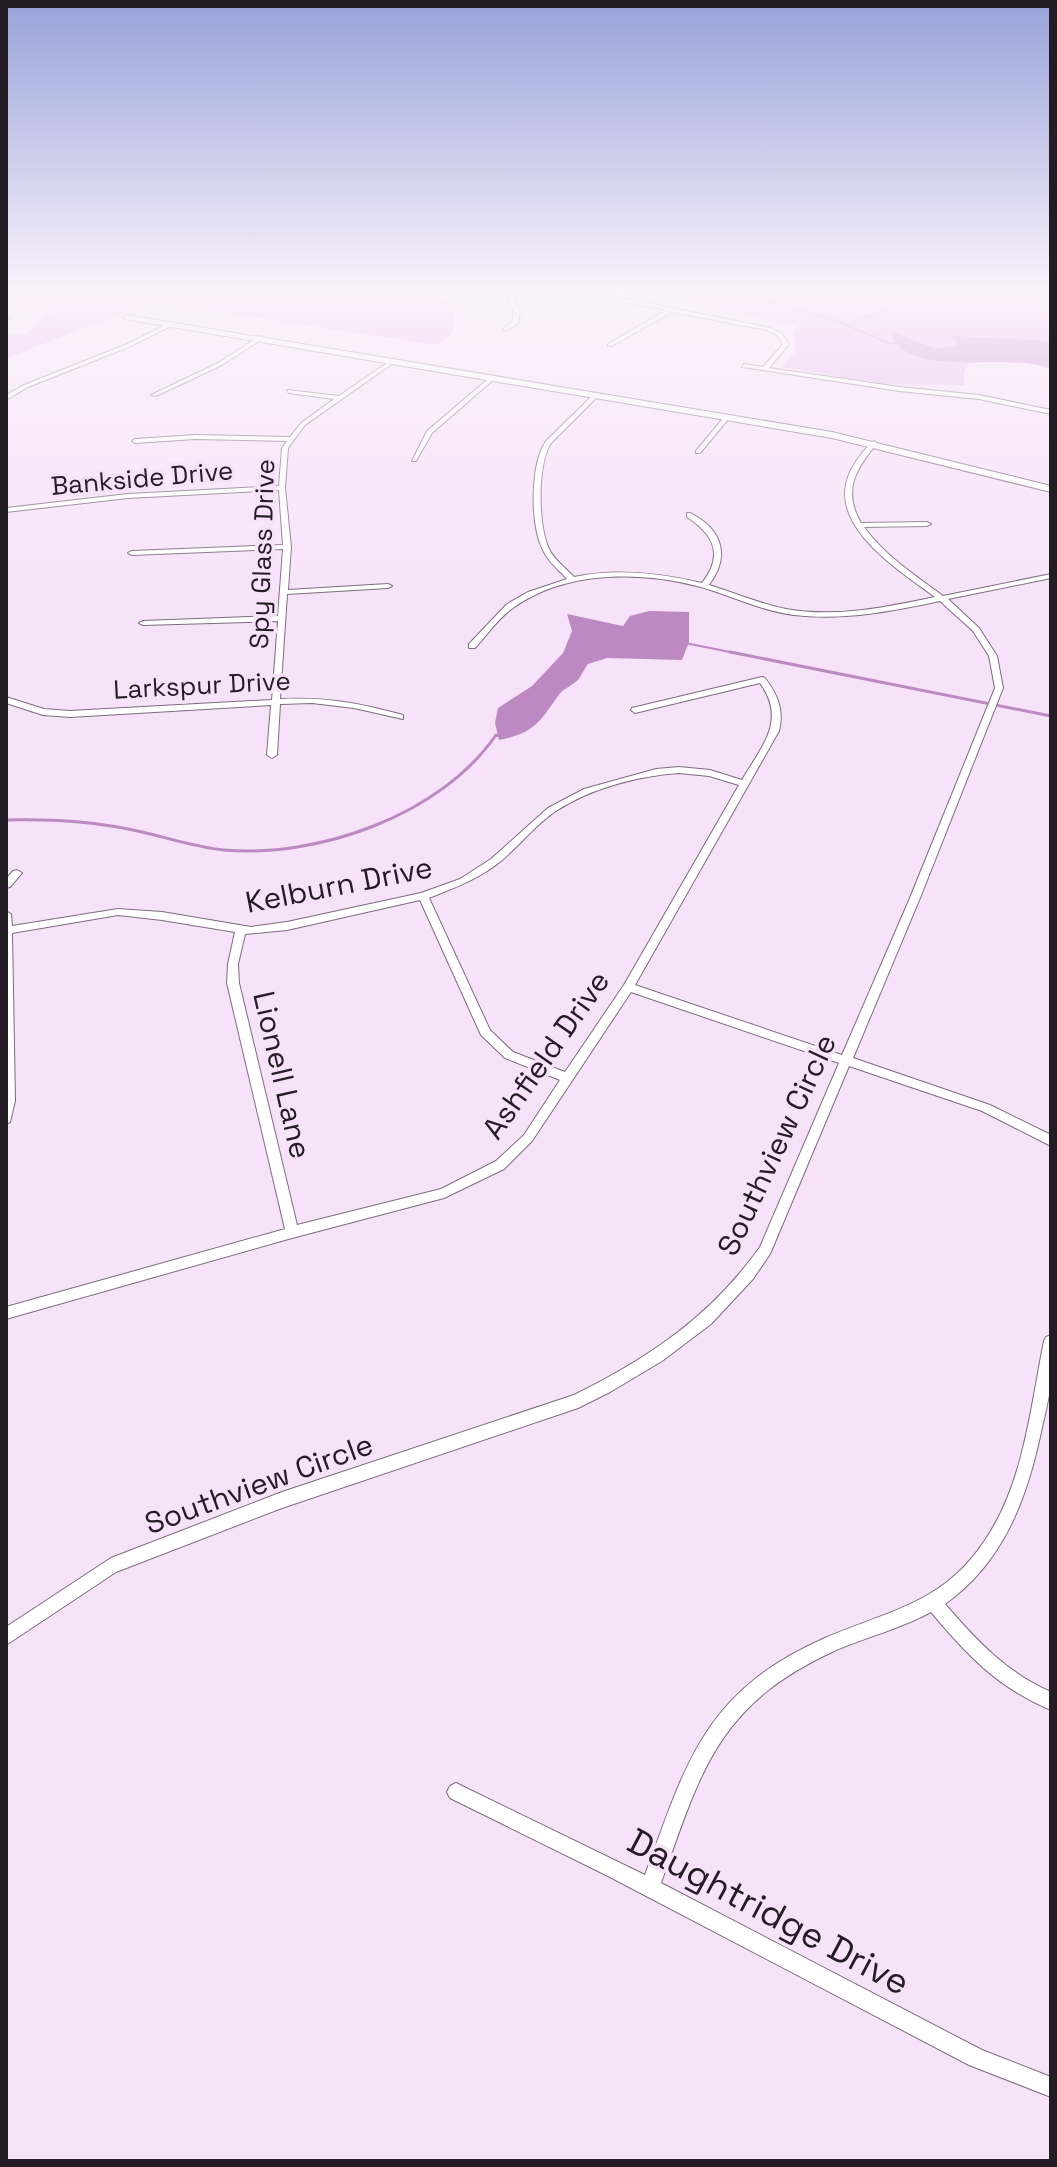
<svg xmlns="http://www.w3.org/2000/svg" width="1057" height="2167" font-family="'Space Grotesk',sans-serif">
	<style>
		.green { fill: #e6b5eb }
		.water { fill: #bd89c2 }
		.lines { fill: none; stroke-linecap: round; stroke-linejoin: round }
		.stream-far1 { stroke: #bd89c2; stroke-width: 2 }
		.stream { stroke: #bd89c2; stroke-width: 3 }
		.street-casing { stroke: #7d6b7f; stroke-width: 2 }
		.secondary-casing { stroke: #7d6b7f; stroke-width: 2 }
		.street { fill: #fff; fill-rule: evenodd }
		.secondary { fill: #fff; fill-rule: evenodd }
		.labels { text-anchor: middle; stroke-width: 7; stroke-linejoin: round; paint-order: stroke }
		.far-street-label { font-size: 26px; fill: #231c24; stroke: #f7e3f9 }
		.street-label { font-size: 30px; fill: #231c24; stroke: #f7e3f9 }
		.near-street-label { font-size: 36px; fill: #231c24; stroke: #f7e3f9 }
	</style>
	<rect width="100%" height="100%" fill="#f7e3f9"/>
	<g class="green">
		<path d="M6 290H493L442 294 435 297 454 304C456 325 456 336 435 345L149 301 141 302 142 306 6 358V334L27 333 52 311 6 301Z"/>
		<path d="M596 290H1051V346L972 358 964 372V385L883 384 782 367 795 352 794 331 799 326C767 321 738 312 708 304 671 296 634 293 596 290Z"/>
	</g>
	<g class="water">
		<path d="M895 333 934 348 959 346 952 336 1051 341V369C1009 351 920 380 892 338Z"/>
		<path d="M649 611 689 612V642L682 660 607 658 588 664C584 669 582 675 578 680 572 686 562 689 558 696 539 723 534 733 499 740L495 723 498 708 532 686 563 653 572 631 567 614 623 626 630 616Z"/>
	</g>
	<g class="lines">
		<g class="stream-far1">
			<polyline points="723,290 834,320 888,343 901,344"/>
			<polyline points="853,327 856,321 886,311 912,290"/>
			<polyline points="685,643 740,654"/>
		</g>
		<g class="stream">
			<polyline points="730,652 1051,716"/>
			<path d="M6 820C47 819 88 821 128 829 160 835 192 847 224 850 319 858 441 815 496 735L500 736"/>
		</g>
		<g class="street-casing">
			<g id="street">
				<polygon points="587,291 771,328 781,333 789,344 769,368 899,387 979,395 1051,410 1051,414 979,399 899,391 742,367 744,364 763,367 783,344 777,335 767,330 672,312 612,346 608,346 608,344 667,310 587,295 513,297 520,312 518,323 506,331 503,329 512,322 514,312 507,297 460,299 457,297"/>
				<polygon points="6,317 9,318 10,319 6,321"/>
				<polygon points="170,323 175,324 131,346 28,387 6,400 6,395 24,385 127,344"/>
				<polygon points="260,336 262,339 222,365 156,396 151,395 218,363"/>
				<path d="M394 358 396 361 305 425 288 448 285 488 291 547 288 590 388 584 392 586 388 588 287 594 280 699C327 697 358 703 403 715V719L354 708 312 703 280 704 277 755 272 758 267 755 271 705 70 717 43 715 6 703V697L44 709 70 711 272 700 278 621 143 625 139 623 143 621 278 616 283 549 132 555 128 553 132 551 283 545 279 490 128 498 6 512V508L128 494 279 486 282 448 287 441 195 439 135 443 132 441 135 439 195 435 290 437 301 423 334 399 289 393 287 390 339 396Z"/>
				<polygon points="488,379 493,380 432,433 416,461 412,461 427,431"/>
				<path d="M593 395 598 396 551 443C537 465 538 525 549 549 554 560 566 568 574 577 617 568 660 573 702 583 724 555 714 535 687 517V513H690C722 529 731 556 709 585 735 593 760 604 786 609 835 618 888 607 935 597 900 571 823 524 851 470 857 459 865 448 874 441L877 443C856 469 842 490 861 523L927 522 931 524 927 526 864 527C885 556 915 575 943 596L1051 574V578L948 599 979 628 997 656 1003 688 920 898 853 1058 990 1105 1051 1135V1146L982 1111 849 1066 770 1254 753 1279 711 1324 662 1361 610 1392 578 1408 282 1508 116 1572 6 1645V1627L111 1558 282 1492 574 1395C649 1358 711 1316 760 1247L839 1063 631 992 532 1141 504 1169 444 1198 292 1238 6 1319V1307L285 1229 227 983 228 964 235 932 162 920 118 915 12 933 15 1101 10 1122 6 1124V911L11 914 12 926 118 909 162 912 251 927 287 922 421 893 460 879 491 859 548 808 584 789 656 769 679 767 710 770 742 780C762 746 787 720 760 683L635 713 631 710 632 708 762 677 765 678C778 695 784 710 779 731L635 985 842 1055 910 898 995 688 989 656 973 631 940 601C894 611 842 621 794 615 762 611 732 596 701 587 640 571 566 570 513 608 498 618 487 635 475 648H469V644L507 604 528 592 567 579C559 570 548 562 543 550 530 525 530 464 546 441ZM679 773 709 776 739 785 624 985 565 1072 513 1052 490 1030 429 898C454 888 479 879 501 861 519 846 535 825 556 811 591 788 638 776 679 773ZM420 900 481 1035 505 1058 560 1080 524 1135 496 1161 441 1189 297 1225 239 983 238 964 245 934 287 930Z"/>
				<polygon points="725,416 730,417 700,453 696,453 696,451"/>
				<polygon points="17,870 22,873 10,887 6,888 6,879 13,871"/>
				<path d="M1051 1335C1051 1349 1052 1363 1051 1378 1050 1396 1045 1414 1041 1432 1027 1499 1003 1563 945 1604 976 1640 1007 1673 1051 1692V1710C998 1688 967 1655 931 1612 900 1629 866 1637 834 1651 717 1705 701 1771 661 1883L982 2050 1051 2077V2097L969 2065 608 1876 450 1798 447 1792 450 1786 456 1783 462 1786 645 1875C687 1760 705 1691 825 1638 887 1611 942 1604 983 1543 1024 1485 1030 1409 1044 1341L1046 1337Z"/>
			</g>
		</g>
		<g class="secondary-casing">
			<polygon id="secondary" points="127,315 832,432 1051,486 1051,492 832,438 124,319"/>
		</g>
		<use href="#street" class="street"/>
		<use href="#secondary" class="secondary"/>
	</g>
	<linearGradient id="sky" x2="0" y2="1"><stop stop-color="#97a3d9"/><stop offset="0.49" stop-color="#fbf2fc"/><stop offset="1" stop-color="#fbf2fc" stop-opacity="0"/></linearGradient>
	<rect width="1057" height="594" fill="url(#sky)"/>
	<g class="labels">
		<g class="far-street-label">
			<text transform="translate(142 478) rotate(-5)" y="9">Bankside Drive</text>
			<text transform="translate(262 554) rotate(-88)" y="9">Spy Glass Drive</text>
			<text transform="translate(202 685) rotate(-3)" y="9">Larkspur Drive</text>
		</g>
		<g class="street-label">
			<text transform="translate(339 885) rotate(-11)" y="10">Kelburn Drive</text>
			<text transform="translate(546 1055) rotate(-55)" y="10">Ashfield Drive</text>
			<text transform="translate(282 1075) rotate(77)" y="10">Lionell Lane</text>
			<text transform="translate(777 1145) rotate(-65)" y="10">Southview Circle</text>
			<text transform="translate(259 1484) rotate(-20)" y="10">Southview Circle</text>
		</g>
		<g class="near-street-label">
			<text transform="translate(769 1911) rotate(28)" y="13">Daughtridge Drive</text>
		</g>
	</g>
	<rect width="1057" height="2167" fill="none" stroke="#231c24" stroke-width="16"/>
</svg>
